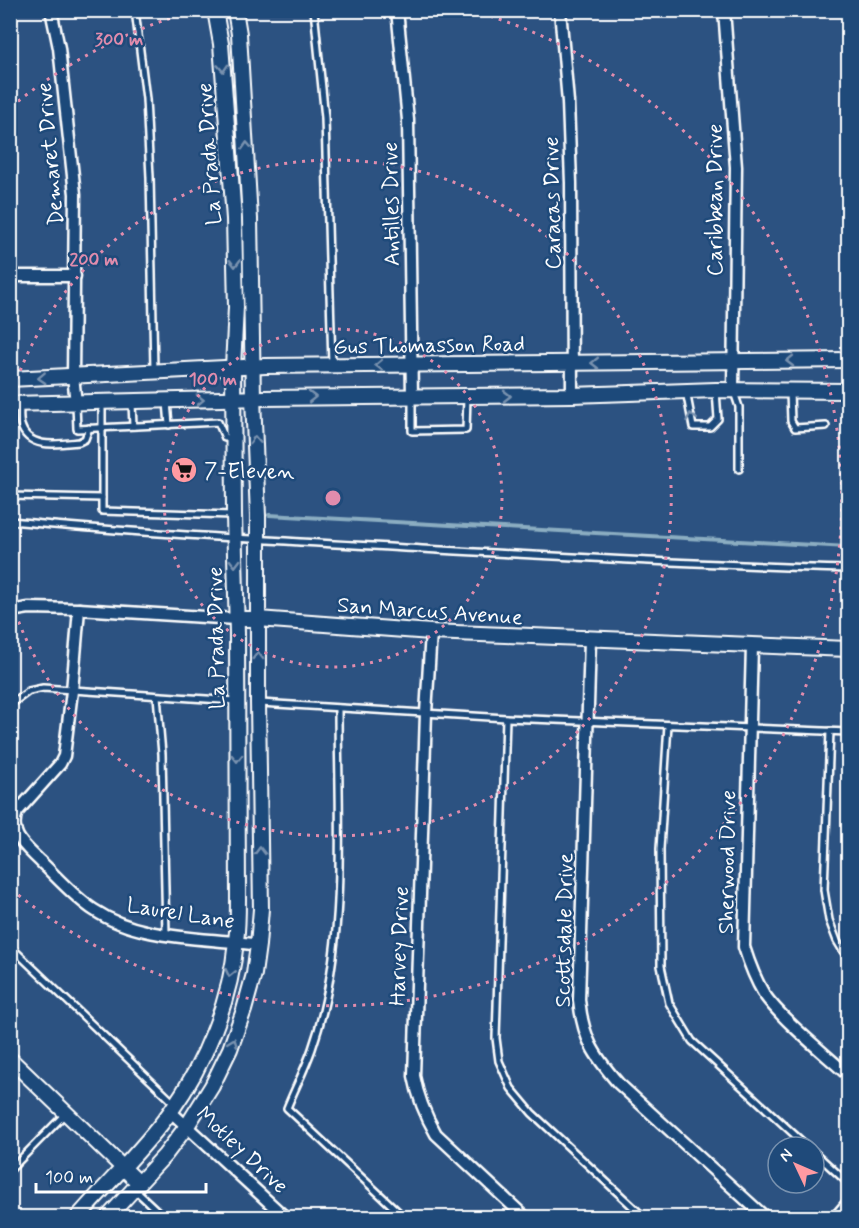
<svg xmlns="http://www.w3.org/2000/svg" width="859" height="1228" font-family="Mynerve,sans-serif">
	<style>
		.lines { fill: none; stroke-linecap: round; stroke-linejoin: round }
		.stream { stroke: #8badc1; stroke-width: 4 }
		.lane-casing { stroke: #fff; stroke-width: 10 }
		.street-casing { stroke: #fff; stroke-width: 15 }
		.secondary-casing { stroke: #fff; stroke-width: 18 }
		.lane { stroke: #1f4a7a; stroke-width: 5 }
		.street { stroke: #1f4a7a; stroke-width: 10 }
		.secondary { stroke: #1f4a7a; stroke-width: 14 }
		.oneway { stroke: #7992af }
		.ring { fill: none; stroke: #e08cad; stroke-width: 3; stroke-dasharray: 3 6 }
		.labels { text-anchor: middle; stroke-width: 5; stroke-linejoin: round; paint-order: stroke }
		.street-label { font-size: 22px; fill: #fff; stroke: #1f4a7a }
		.poi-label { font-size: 22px; fill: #fff; stroke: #1f4a7a; text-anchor: start }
		.centre { fill: #e08cad; stroke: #1f4a7a; stroke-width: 3 }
		.ring-label { font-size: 18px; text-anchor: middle; font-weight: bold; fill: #e08cad; stroke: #1f4a7a; stroke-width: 5; stroke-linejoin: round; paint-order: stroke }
	</style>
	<rect width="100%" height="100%" fill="#2c5281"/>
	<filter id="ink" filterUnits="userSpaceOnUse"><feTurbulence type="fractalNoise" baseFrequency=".0167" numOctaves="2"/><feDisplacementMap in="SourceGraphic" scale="12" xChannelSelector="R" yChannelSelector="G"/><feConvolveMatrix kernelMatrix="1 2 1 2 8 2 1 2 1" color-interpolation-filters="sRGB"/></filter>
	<g filter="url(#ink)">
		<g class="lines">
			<polyline class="stream" points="269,515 848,547"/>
			<g class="lane-casing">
				<g id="lane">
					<polyline points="135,10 146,99 150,177 154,369"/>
					<polyline points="314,10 325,118 332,365"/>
					<polyline points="686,391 693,427 710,427 718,419 716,391"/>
					<polyline points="734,392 739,407 739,469"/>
					<polyline points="790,392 791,421 795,428 826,426"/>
					<polyline points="412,398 412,431 466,430 467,396"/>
					<polyline points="167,402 169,425"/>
					<polyline points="132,403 133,426"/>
					<polyline points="76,404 77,429 218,422 225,438 233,438"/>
					<polyline points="102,404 102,511 232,515"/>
					<path d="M20 405C20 411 19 419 21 425 28 450 59 444 79 442L85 439 89 428"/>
					<polyline points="10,496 102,498"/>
					<path d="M10 521C148 534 285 541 422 549 564 557 706 565 848 569"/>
					<polyline points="157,696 162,754 166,934"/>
					<polyline points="260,703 506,718 848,732"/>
					<polyline points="10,705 29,691 43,688 236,701"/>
					<path d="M338 708C338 819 349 943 312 1049 305 1069 295 1088 287 1108L405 1218"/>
					<polyline points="506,718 496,1038 499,1061 511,1088 532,1113 645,1218"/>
					<polyline points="668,725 660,849 661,966 669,1003 692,1041 808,1147"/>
					<polyline points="830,731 824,890 829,920 837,941 848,959"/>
					<polyline points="10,946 174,1103"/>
					<polyline points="814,1152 848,1183"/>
					<polyline points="10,1170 66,1113"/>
					<polyline points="135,1190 165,1218"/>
				</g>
			</g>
			<g class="street-casing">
				<g id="street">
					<polyline points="51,10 59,48 75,194 73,376 76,403"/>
					<polyline points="397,10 408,120 412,397"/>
					<polyline points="560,10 568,102 571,183 572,395"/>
					<polyline points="724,10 736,167 733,390"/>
					<polyline points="10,276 75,276"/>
					<path d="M79 609 72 691 64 756 60 764 17 812C8 834 25 846 40 861 57 877 74 897 94 910 140 941 205 937 258 945"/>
					<polyline points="10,611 29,608 79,609 236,619"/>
					<path d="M431 632 426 713 414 1076C418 1098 425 1115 436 1134L526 1218"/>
					<path d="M590 640 579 1000C583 1038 593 1054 618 1083L766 1218"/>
					<path d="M752 646 744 947C749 963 755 979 764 994 782 1020 824 1053 848 1075"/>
					<polyline points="171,1112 286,1218"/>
					<polyline points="835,1218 848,1203"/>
				</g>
			</g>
			<g class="secondary-casing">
				<g id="secondary">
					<polyline points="10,379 265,366 848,360"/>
					<polyline points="10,404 264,398 572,395 716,390 848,391"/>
					<polyline points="236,619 258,619 431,632 848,649"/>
					<polyline points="10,1059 139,1183"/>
					<path d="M77 1218C108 1182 144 1149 171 1111 205 1063 231 1000 236 941 238 927 238 913 238 899L237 634 234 515 233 367 236 307 234 219 221 44 215 10"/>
					<polyline points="107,1218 165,1155 187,1126 212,1086 230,1049 244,1010 254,974 258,945 261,909 258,703 258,516 253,398 250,219 239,34 235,10"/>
				</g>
			</g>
			<use href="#lane" class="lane"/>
			<use href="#street" class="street"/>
			<use href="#secondary" class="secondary"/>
		</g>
		<defs><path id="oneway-chevron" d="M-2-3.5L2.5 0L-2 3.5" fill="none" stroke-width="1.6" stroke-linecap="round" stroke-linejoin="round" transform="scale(1.5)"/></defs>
		<g class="oneway">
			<use href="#oneway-chevron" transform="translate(223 68) rotate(86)"/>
			<use href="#oneway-chevron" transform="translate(247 146) rotate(-93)"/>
			<use href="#oneway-chevron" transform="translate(235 263) rotate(89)"/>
			<use href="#oneway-chevron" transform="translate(790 361) rotate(179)"/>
			<use href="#oneway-chevron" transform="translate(595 363) rotate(179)"/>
			<use href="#oneway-chevron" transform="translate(379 365) rotate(179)"/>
			<use href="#oneway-chevron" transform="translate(42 378) rotate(177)"/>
			<use href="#oneway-chevron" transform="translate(507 396)"/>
			<use href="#oneway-chevron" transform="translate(312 397) rotate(-1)"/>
			<use href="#oneway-chevron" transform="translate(200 400) rotate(-1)"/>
			<use href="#oneway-chevron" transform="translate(691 417) rotate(-101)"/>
			<use href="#oneway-chevron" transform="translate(255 440) rotate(-93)"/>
			<use href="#oneway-chevron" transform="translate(235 563) rotate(89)"/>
			<use href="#oneway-chevron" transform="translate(258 656) rotate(-90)"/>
			<use href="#oneway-chevron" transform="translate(237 758) rotate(90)"/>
			<use href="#oneway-chevron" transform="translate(260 851) rotate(-91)"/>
			<use href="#oneway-chevron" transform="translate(230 973) rotate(103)"/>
			<use href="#oneway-chevron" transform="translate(233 1042) rotate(-69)"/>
		</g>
	</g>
	<g class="ring">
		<circle cx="333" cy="498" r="169"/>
		<path d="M11 396A338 338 0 1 1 11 600"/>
		<path d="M11 107A507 507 0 0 1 193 11M473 11A507 507 0 1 1 11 889"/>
	</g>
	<defs>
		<g id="supermarket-disc" transform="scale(1.35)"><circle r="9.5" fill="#ff9aa2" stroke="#1f4a7a"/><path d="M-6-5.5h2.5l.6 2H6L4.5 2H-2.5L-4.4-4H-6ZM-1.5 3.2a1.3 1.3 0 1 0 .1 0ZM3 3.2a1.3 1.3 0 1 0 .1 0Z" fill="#111"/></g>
	</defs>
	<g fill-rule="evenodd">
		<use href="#supermarket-disc" x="184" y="470"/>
	</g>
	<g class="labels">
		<g class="street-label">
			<text transform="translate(49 154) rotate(-95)" y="8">Demaret Drive</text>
			<text transform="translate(208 154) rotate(-94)" y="8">La Prada Drive</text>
			<text transform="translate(714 200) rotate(-90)" y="8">Caribbean Drive</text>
			<text transform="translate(551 203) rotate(-91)" y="8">Caracas Drive</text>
			<text transform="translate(390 204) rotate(-91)" y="8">Antilles Drive</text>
			<text transform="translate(429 344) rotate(-1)" y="8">Gus Thomasson Road</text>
			<text transform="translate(430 610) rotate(4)" y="8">San Marcus Avenue</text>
			<text transform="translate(215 638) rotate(-91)" y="8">La Prada Drive</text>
			<text transform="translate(726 862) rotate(-89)" y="8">Sherwood Drive</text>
			<text transform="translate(181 912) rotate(9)" y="8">Laurel Lane</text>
			<text transform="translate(563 930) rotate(-89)" y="8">Scottsdale Drive</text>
			<text transform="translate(398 946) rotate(-88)" y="8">Harvey Drive</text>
			<text transform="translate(243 1149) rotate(43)" y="8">Motley Drive</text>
		</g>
		<g class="poi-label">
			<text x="204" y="478">7-Eleven</text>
		</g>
	</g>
	<circle cx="333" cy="498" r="9" class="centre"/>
	<g class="ring-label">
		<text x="119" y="45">300 m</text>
		<text x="94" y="265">200 m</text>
		<text x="213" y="385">100 m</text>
	</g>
	<rect width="859" height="1228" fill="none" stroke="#1f4a7a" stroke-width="36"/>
	<rect x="18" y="18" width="823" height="1192" fill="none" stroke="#fff" stroke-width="2" filter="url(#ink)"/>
	<g transform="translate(796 1165) rotate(314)"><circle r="28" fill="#1f4a7a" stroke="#7992af" stroke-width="1.5"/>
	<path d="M0-4.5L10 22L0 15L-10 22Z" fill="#ff9aa2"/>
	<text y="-9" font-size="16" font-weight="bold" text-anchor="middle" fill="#ffffff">N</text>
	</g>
	<path d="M36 1183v9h170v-9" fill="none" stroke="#ffffff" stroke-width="3"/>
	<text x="45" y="1183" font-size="18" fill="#ffffff" stroke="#1f4a7a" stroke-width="4.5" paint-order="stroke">100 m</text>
</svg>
